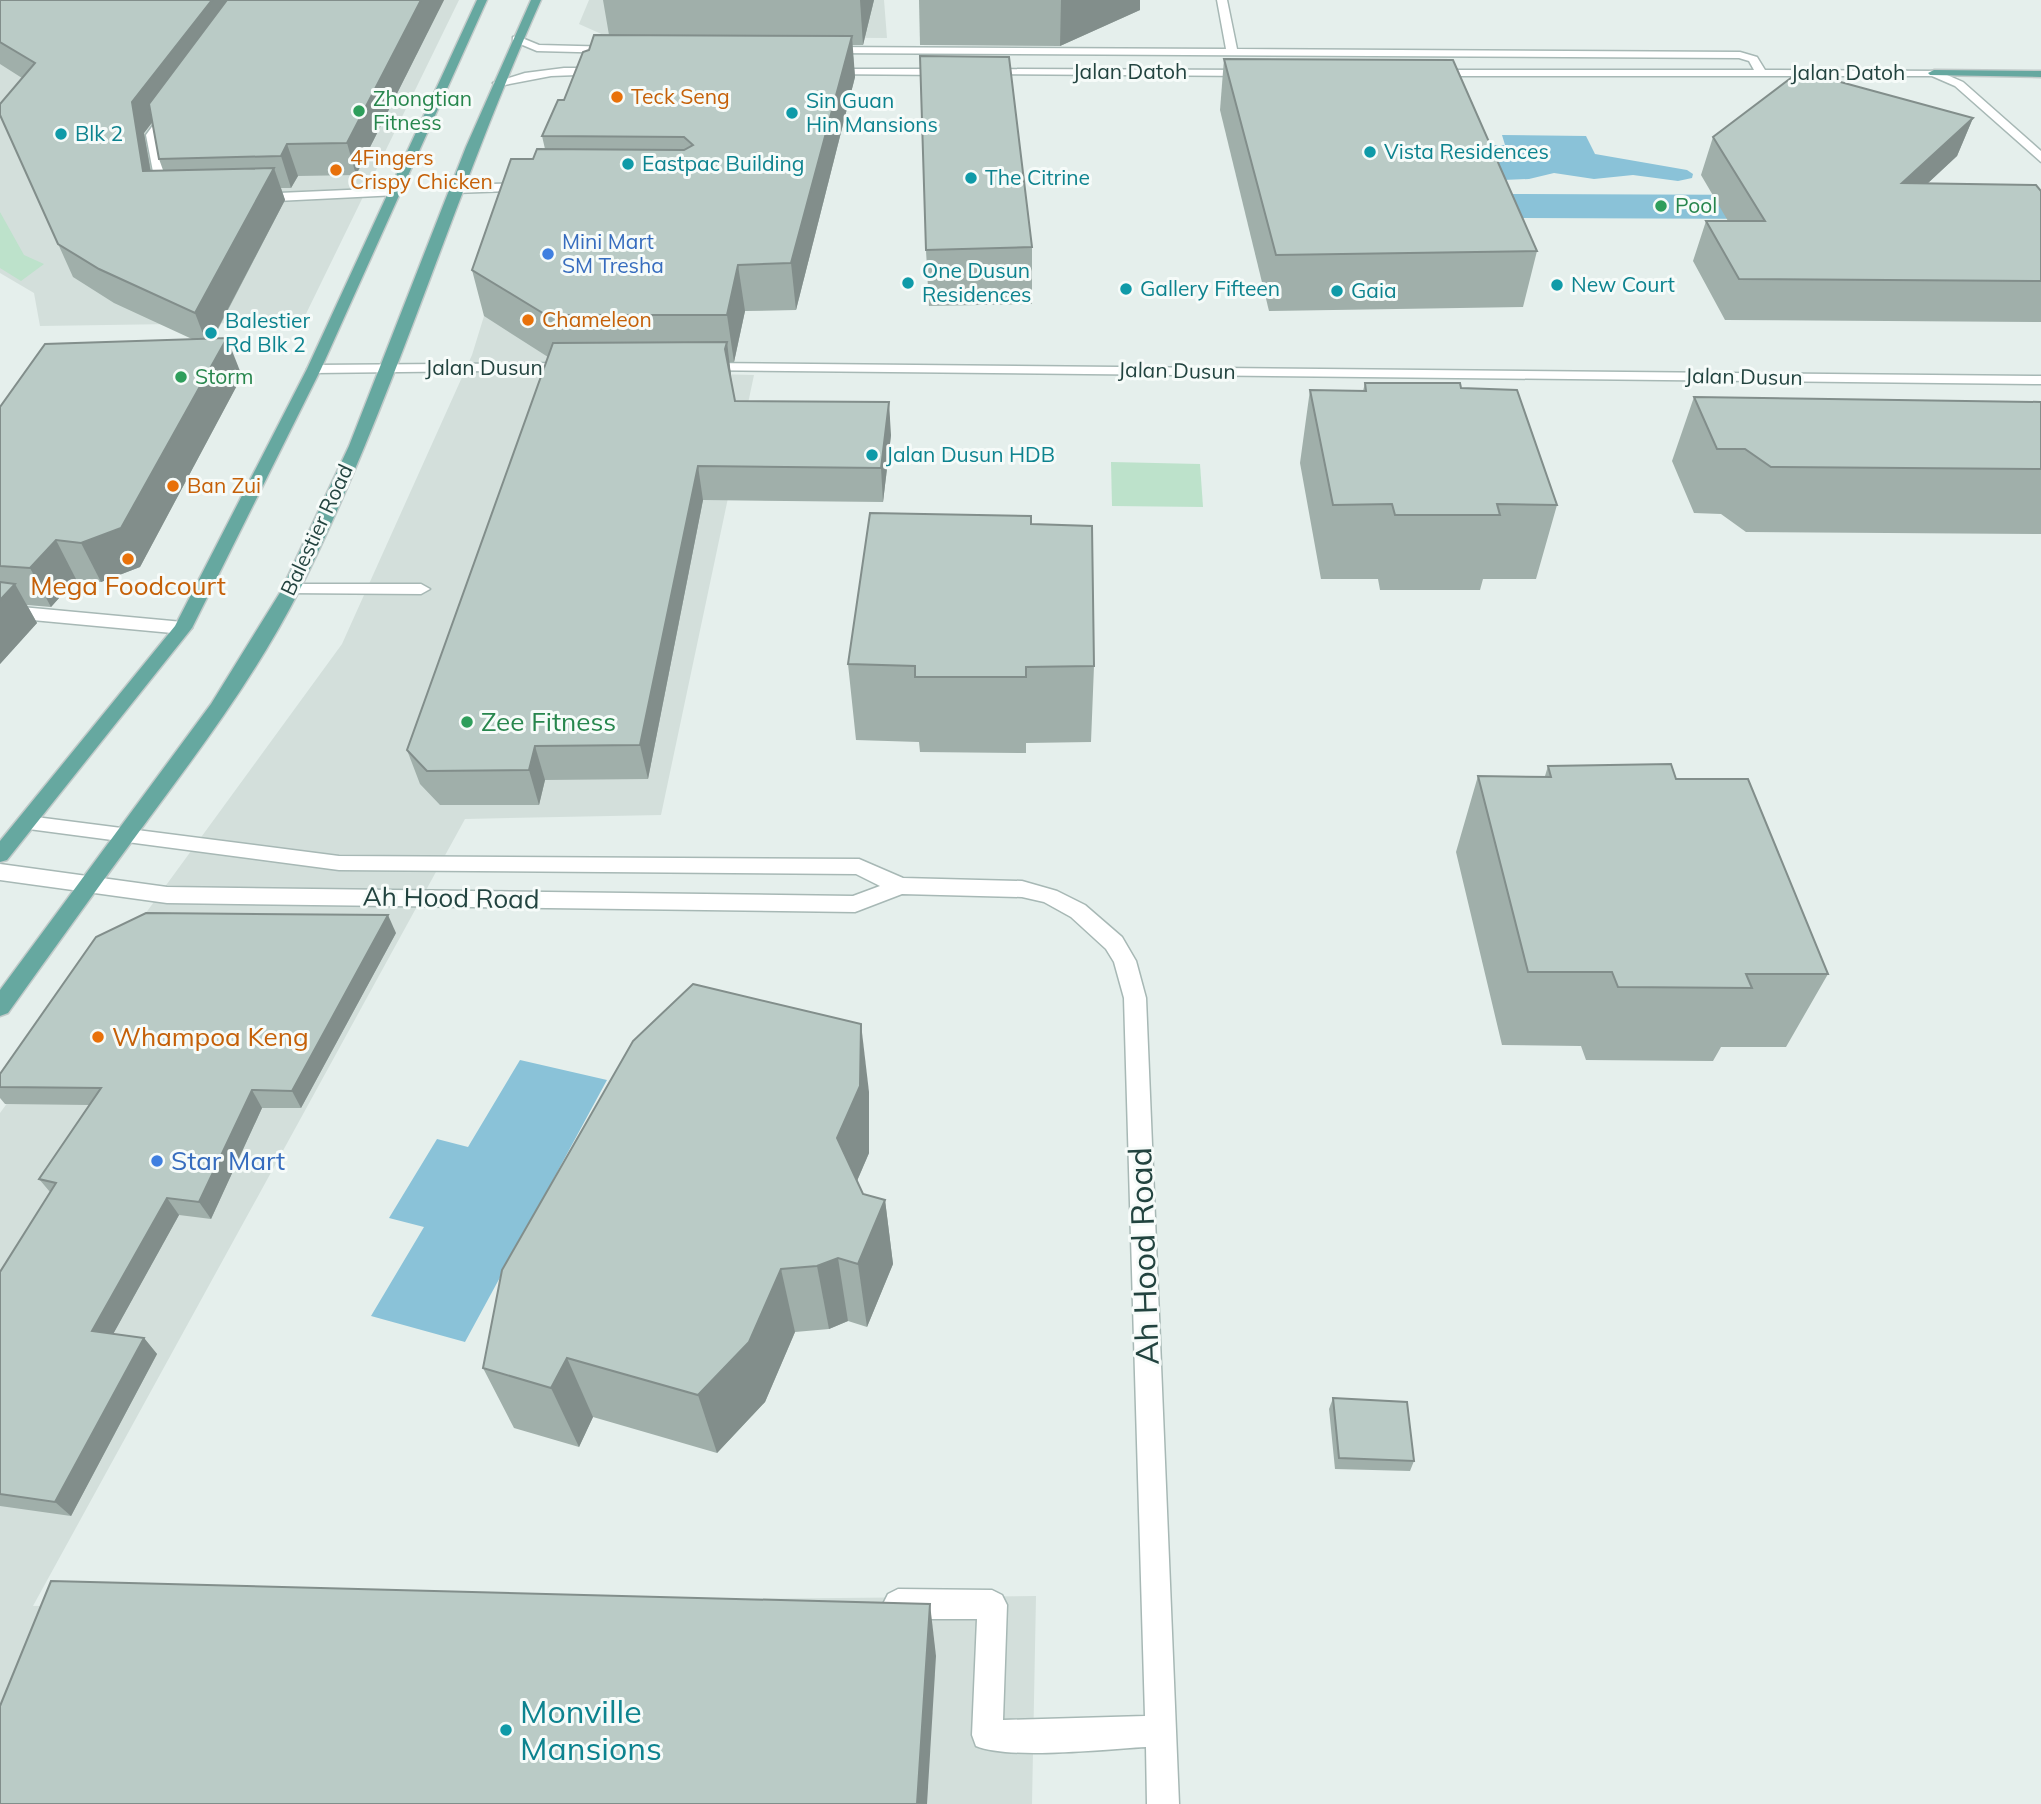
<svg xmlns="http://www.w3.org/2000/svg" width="2041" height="1804" font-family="Mulish,sans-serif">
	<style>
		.built { fill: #d3dfdb }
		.green { fill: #bde2cb }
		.water { fill: #8ac2d8 }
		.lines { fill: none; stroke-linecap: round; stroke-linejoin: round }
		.minor-casing { stroke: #a7b8b5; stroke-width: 3 }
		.major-casing { stroke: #c1cac9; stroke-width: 3 }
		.minor { fill: #fff; fill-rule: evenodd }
		.major { fill: #66a8a0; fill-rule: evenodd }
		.wall { fill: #a0afaa; fill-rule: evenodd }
		.shaded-wall { fill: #828e8b }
		.building { fill: #bacbc6; stroke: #828e8b; stroke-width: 2 }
		.food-dot { fill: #e8710a; stroke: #f6fbf9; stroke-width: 2.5 }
		.leisure-dot { fill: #2e9e5b; stroke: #f6fbf9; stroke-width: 2.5 }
		.culture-dot { fill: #0f9aa8; stroke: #f6fbf9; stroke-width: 2.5 }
		.shop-dot { fill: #3f7fe0; stroke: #f6fbf9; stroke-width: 2.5 }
		.labels { text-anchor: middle; stroke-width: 6; stroke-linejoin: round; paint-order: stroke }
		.far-street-label { font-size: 21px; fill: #22433f; stroke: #f6fbf9 }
		.far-food-label { font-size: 21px; fill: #c56008; stroke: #f6fbf9; text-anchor: start }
		.far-leisure-label { font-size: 21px; fill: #27864d; stroke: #f6fbf9; text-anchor: start }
		.far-culture-label { font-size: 21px; fill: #0d838f; stroke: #f6fbf9; text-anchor: start }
		.far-shop-label { font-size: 21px; fill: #366cbe; stroke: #f6fbf9; text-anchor: start }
		.food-label { font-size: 26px; fill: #c56008; stroke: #f6fbf9 }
		.leisure-label { font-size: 26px; fill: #27864d; stroke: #f6fbf9; text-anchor: start }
		.street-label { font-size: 26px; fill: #22433f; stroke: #f6fbf9 }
		.shop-label { font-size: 26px; fill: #366cbe; stroke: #f6fbf9; text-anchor: start }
		.near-street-label { font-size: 32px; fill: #22433f; stroke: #f6fbf9 }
		.near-culture-label { font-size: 32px; fill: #0d838f; stroke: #f6fbf9; text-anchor: start }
	</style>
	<rect width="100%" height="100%" fill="#e5efec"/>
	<g class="built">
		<polygon points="0,0 459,0 302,322 40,326 34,293 0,273"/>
		<polygon points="589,0 884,0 887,38 694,37 628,372 754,375 661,815 465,819 33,1606 1036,1596 1032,1804 0,1804 0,1113 342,644 472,355 484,316 606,36 579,24"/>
	</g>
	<g class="green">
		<polygon points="0,212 24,255 44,264 21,281 0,268"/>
		<polygon points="1111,462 1200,464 1203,507 1112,506"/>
	</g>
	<g class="water">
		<polygon points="1502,135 1586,136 1595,154 1687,170 1693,174 1692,178 1678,181 1633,175 1594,179 1554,173 1529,179 1503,180 1489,152 1492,145 1505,145"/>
		<polygon points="1512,194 1796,195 1812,219 1523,218"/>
		<polygon points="520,1060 607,1080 465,1342 371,1316 424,1227 389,1218 437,1139 468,1147"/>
	</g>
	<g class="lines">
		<g class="minor-casing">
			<g id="minor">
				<polygon points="1217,0 1227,0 1237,49 1740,52 1757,57 1765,70 1938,71 1963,82 2041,151 2041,162 1955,86 1932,76 1431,76 1425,73 1431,70 1754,70 1749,61 1739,58 824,53 818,50 824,47 1226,49"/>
				<polygon points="517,36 539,45 617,47 623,50 617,53 537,51 513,41 513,37"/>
				<polygon points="564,68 604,68 610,71 604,74 551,76 499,86 493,83 525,73"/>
				<polygon points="825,69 947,69 953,72 947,75 821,74 821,70"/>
				<polygon points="983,69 1252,70 1258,73 1252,76 979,74 977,72"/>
				<polygon points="171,105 177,109 158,135 170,198 164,202 158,198 146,135 167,106"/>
				<polygon points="529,183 535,187 534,190 454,193 448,189 454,185"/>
				<polygon points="393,188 399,192 398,195 256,202 250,198 256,194"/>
				<polygon points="571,363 576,364 578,367 576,370 314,373 307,369 314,365"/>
				<polygon points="701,363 2041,376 2041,384 696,370 694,367 696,364"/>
				<polygon points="291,584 421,584 430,589 421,594 285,593 282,589 285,585"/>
				<polygon points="0,605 183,622 192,628 183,634 0,617"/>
				<path d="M28 816 339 856 859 859 903 878 1022 881 1057 891 1085 905 1122 937 1136 961 1146 998 1179 1804H1147L1146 1747C1106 1749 1009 1760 976 1746L972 1735 977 1619H898L888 1614 883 1604 888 1594 898 1589 992 1590 1002 1595 1007 1605 1003 1720 1145 1716 1124 998 1114 962 1106 949 1071 917 1044 902 1022 897 902 894 855 912 167 903 0 880V864L167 887 853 896 880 886 856 874 339 870 21 828 18 823 21 818Z"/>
			</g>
		</g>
		<g class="major-casing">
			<g id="major">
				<polygon points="477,0 487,0 321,369 192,628 7,860 0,862 0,841 175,626 307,369"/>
				<path d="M531 0H541C454 194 395 399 300 589 258 672 202 747 147 821 100 884 54 949 8 1013L0 1016V990L211 704 281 591 349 446 466 147Z"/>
				<polygon points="1934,70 2041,71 2041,77 1930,75 1928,73"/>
			</g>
		</g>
		<use href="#minor" class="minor"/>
		<use href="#major" class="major"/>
	</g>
	<g class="wall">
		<path d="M0 0H444L356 175 298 176 291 188H281L285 200 213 339 242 376 140 567 101 582 76 579 51 607 27 605 37 623 0 664V407L192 339 114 303 73 277 0 115 22 78 0 64ZM152 123 159 159 163 170H151L144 133Z"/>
		<polygon points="603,0 874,0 863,45 852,45 855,77 796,310 745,311 734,362 729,362 731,375 731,378 735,401 891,435 883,502 703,500 648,779 545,780 539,805 440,805 420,784 407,750 548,357 484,316 472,270 533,159 545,149 542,136 564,100 589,50 609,35"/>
		<polygon points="919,0 1140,0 1140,10 1060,46 920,45"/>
		<polygon points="1224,59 1537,251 1523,307 1269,311 1220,110"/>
		<polygon points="1973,118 1957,156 1927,184 2041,191 2041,322 1725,320 1693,261 1706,221 1728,221 1701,175 1713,137"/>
		<polygon points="1032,247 1032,304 929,306 926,250"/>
		<polygon points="1365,383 1461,388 1557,505 1536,579 1483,579 1480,590 1380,590 1378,579 1321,579 1300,463 1310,390 1363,391"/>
		<polygon points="1694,397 2041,402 2041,534 1746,532 1721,514 1694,513 1672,461"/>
		<polygon points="1031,524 1094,666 1091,742 1026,743 1026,753 920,752 919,742 856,740 848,664"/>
		<polygon points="1548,766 1676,779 1828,974 1786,1047 1721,1047 1713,1061 1586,1060 1581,1046 1502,1045 1456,852 1478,776 1545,776"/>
		<polygon points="396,933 301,1108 262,1108 211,1219 179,1215 113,1334 144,1338 157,1354 71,1516 0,1506 0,1272 50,1192 39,1179 89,1105 5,1104 0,1098 0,1074"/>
		<polygon points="869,1092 869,1153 857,1181 863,1194 885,1200 893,1264 867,1327 848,1321 829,1329 795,1332 765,1402 717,1453 593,1417 579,1447 514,1428 483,1368"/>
		<polygon points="1333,1398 1414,1461 1410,1471 1335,1469 1329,1409"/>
	</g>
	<g class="shaded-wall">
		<polygon points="212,0 244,0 144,133 156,203 143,171 132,102"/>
		<polygon points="421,0 444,0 356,175 347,143"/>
		<polygon points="860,0 874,0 863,45"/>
		<polygon points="1061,0 1140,0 1140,10 1060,46"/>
		<polygon points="852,36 855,77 796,310 791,263"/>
		<polygon points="1973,118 1957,156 1886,222 1902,183"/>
		<polygon points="287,144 298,176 291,188 281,156"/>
		<polygon points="274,168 285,200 208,347 195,313"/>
		<polygon points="738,265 745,311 734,362 727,315"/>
		<polygon points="227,338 242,376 140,567 101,582 81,543"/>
		<polygon points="727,342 731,375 730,381 725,349"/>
		<polygon points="889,402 891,435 883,502 881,468"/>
		<polygon points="698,466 703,500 648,779 640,745"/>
		<polygon points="56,540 76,579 51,607 30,568"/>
		<polygon points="15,584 37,623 0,664 0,600"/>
		<polygon points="535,746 545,780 539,805 529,770"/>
		<polygon points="388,915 396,933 301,1108 292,1091"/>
		<polygon points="861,1024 869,1092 869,1153 847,1204 837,1138"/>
		<polygon points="252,1090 262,1108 211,1219 199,1202"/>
		<polygon points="167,1198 179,1215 106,1347 92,1331"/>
		<polygon points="885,1200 893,1264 867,1327 858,1264"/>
		<polygon points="838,1258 848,1321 829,1329 817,1266"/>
		<polygon points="781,1269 795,1332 765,1402 717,1453 698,1395"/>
		<polygon points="144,1338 157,1354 71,1516 55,1502"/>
		<polygon points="567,1358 593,1417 579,1447 551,1388"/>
		<polygon points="930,1604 936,1656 927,1804 917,1804"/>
	</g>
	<g class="building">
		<polygon points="0,0 212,0 132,102 143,171 274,168 195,313 99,269 58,244 0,115 0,104 35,63 0,42"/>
		<polygon points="227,0 421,0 347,143 287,144 281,156 159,159 149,104"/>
		<polygon points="594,35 852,36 791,263 738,265 727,315 546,315 472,270 511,159 533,159 537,149 684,150 693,145 684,137 542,136 558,100 564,100 583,52 589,50"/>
		<polygon points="920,56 1009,57 1032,247 926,250"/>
		<polygon points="1224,59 1453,60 1537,251 1276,255"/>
		<polygon points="1800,71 1973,118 1902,183 2036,185 2041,191 2041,281 1739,279 1706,221 1765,221 1713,137"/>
		<polygon points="227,338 121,528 81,543 56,540 30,568 0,566 0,407 45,344"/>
		<polygon points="727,342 725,349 735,401 889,402 881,468 698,466 640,745 535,746 529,770 427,771 407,750 553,343"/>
		<polygon points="1365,383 1460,383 1461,388 1517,390 1557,505 1497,504 1500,515 1395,515 1392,504 1333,505 1310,390 1366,391"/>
		<polygon points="1694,397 2041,402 2041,469 1771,467 1745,449 1717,449"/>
		<polygon points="870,513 1031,516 1031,524 1092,526 1094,666 1026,667 1026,677 915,677 915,666 848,664"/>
		<polygon points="0,582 15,584 0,600"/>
		<polygon points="1671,764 1676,779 1748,779 1828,974 1746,974 1752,988 1618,987 1612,972 1528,972 1478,776 1551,777 1548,766"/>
		<polygon points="146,913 388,915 292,1091 252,1090 199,1202 167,1198 92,1331 144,1338 55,1502 0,1494 0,1272 56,1183 39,1179 101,1088 0,1087 0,1074 96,937"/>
		<polygon points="693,984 861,1024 860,1086 837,1138 863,1194 885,1200 858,1264 838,1258 817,1266 781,1269 749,1342 698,1395 567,1358 551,1388 483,1368 502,1270 633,1041"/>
		<polygon points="1333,1398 1407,1402 1414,1461 1339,1458"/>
		<polygon points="51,1581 930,1604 917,1804 0,1804 0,1706"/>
	</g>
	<g class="food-dot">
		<circle cx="617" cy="97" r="7"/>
		<circle cx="336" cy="170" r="7"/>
		<circle cx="528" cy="320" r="7"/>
		<circle cx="173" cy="486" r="7"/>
		<circle cx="128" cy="559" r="7"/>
		<circle cx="98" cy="1037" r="7"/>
	</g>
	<g class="leisure-dot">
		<circle cx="359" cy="111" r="7"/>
		<circle cx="1661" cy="206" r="7"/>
		<circle cx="181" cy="377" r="7"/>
		<circle cx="467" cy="722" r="7"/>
	</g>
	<g class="culture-dot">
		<circle cx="792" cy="113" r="7"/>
		<circle cx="61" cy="134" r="7"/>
		<circle cx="1370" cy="152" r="7"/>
		<circle cx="628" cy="164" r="7"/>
		<circle cx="971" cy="178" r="7"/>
		<circle cx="908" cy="283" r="7"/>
		<circle cx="1557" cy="285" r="7"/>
		<circle cx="1126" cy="289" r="7"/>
		<circle cx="1337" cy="291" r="7"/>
		<circle cx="211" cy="333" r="7"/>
		<circle cx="872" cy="455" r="7"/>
		<circle cx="506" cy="1730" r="7"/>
	</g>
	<g class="shop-dot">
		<circle cx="548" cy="254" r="7"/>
		<circle cx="157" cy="1161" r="7"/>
	</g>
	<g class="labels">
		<g class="far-street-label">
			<text x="1130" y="79">Jalan Datoh</text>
			<text x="1848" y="80">Jalan Datoh</text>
			<text x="484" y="375">Jalan Dusun</text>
			<text transform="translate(1177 371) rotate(1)" y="7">Jalan Dusun</text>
			<text transform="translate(1744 377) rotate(1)" y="7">Jalan Dusun</text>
			<text transform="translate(317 530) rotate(-65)" y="7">Balestier Road</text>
		</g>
		<g class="far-food-label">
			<text x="631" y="104">Teck Seng</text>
			<text x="350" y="165">4Fingers<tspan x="350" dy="24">Crispy Chicken</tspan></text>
			<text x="542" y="327">Chameleon</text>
			<text x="187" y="493">Ban Zui</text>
		</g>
		<g class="far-leisure-label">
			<text x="373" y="106">Zhongtian<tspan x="373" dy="24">Fitness</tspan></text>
			<text x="1675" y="213">Pool</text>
			<text x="195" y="384">Storm</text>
		</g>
		<g class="far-culture-label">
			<text x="806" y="108">Sin Guan<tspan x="806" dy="24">Hin Mansions</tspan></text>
			<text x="75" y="141">Blk 2</text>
			<text x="1384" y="159">Vista Residences</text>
			<text x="642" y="171">Eastpac Building</text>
			<text x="985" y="185">The Citrine</text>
			<text x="922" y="278">One Dusun<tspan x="922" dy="24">Residences</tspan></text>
			<text x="1571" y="292">New Court</text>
			<text x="1140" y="296">Gallery Fifteen</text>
			<text x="1351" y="298">Gaia</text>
			<text x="225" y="328">Balestier<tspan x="225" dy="24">Rd Blk 2</tspan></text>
			<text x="886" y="462">Jalan Dusun HDB</text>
		</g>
		<g class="far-shop-label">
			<text x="562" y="249">Mini Mart<tspan x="562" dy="24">SM Tresha</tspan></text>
		</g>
		<g class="food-label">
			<text x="128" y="595">Mega Foodcourt</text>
			<text x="112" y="1046" text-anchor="start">Whampoa Keng</text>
		</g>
		<g class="leisure-label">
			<text x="481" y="731">Zee Fitness</text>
		</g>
		<g class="street-label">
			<text transform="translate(451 898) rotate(1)" y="9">Ah Hood Road</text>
		</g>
		<g class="shop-label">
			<text x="171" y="1170">Star Mart</text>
		</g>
		<g class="near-street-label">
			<text transform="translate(1144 1256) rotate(-92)" y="11">Ah Hood Road</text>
		</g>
		<g class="near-culture-label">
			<text x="520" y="1723">Monville<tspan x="520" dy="37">Mansions</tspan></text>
		</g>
	</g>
</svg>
